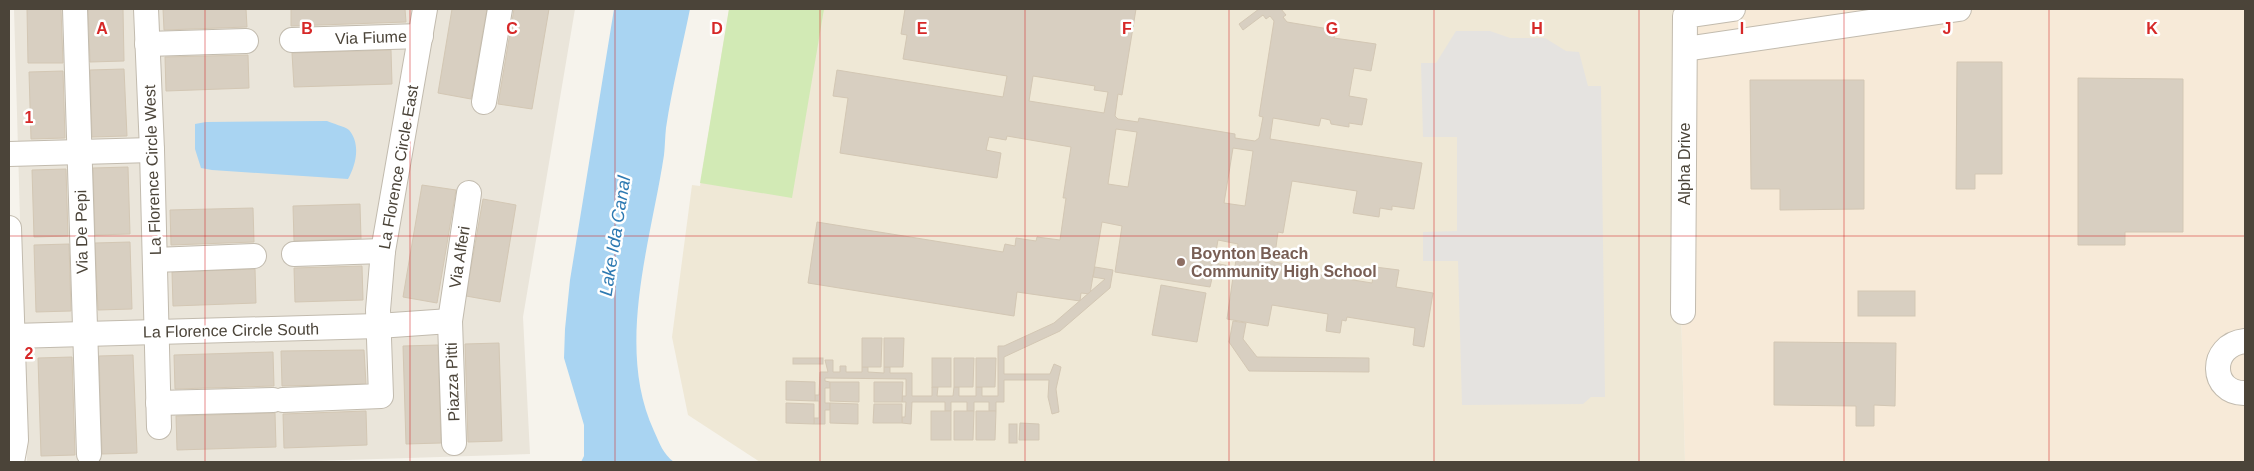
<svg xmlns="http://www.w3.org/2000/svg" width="2254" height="471" font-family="Arial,sans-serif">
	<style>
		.residential { fill: #eae5da }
		.commercial { fill: #f7ead8 }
		.education { fill: #efe8d6 }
		.green { fill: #d2eab5 }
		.parking { fill: #e5e3e0 }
		.water { fill: #a9d4f2 }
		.building { fill: #d8cfc1; stroke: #d3c7b4; fill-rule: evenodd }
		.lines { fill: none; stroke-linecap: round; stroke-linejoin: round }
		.minor-casing { stroke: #c2bbae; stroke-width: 26 }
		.minor { stroke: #fff; stroke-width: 24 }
		.grid { fill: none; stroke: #d62828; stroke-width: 1; stroke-opacity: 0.55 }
		.education-dot { fill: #8d6e63; stroke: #fff; stroke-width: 2 }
		.labels { text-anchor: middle; stroke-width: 5; stroke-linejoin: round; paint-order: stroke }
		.street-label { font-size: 16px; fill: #4b4439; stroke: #fff }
		.education-label { font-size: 16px; font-weight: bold; fill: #785e54; stroke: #fff; text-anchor: start }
		.water-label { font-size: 18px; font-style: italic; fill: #2e7ab2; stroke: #fff }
		.grid-label { font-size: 16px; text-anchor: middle; font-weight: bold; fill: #d62828; stroke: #fff; stroke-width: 5; stroke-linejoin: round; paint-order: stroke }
	</style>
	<rect width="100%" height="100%" fill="#f6f3ec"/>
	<polygon class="residential" points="14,9 575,9 523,317 530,454 284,462 27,462"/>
	<polygon class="commercial" points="1673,9 2245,9 2245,462 1685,462"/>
	<polygon class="education" points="729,9 1673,9 1685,462 760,462 688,415 672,337 692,185 700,186"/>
	<polygon class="green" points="729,9 824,9 792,198 700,183"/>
	<polygon class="parking" points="1456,31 1490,31 1510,38 1545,38 1566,51 1579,52 1588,86 1601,86 1605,397 1591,397 1583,404 1462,405 1458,261 1423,261 1423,232 1457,231 1457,137 1423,137 1421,63 1436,63"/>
	<g class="water">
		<path d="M614 9H690C682 48 672 88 666 128 665 137 665 146 664 155 651 241 615 347 654 431 660 444 663 454 674 462H581L584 456V425L564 358 565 329 570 280Z"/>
		<path d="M327 121C333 124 344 126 349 130 361 144 356 165 348 179L212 170 201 168 195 149V124L206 122Z"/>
	</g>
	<g class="building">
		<polygon points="27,9 61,9 63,63 28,63"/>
		<polygon points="88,9 123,9 124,61 90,62"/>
		<polygon points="163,9 246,9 247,27 164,30"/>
		<polygon points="291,9 405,9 406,22 291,26"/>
		<polygon points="452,9 487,9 471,99 438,93"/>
		<polygon points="514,9 549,9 532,109 498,104"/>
		<path d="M905 9H1136L1122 95 1118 94 1115 116 1118 119 1138 122 1139 118 1235 134V138L1255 141 1259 138 1263 117 1259 116 1274 21 1270 16 1266 19 1263 15 1243 30 1239 24 1259 9H1281L1286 15 1283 17 1287 22 1335 30 1334 38 1376 44 1371 71 1354 68 1349 96 1367 99 1362 125 1349 123V127L1331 124 1330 120 1321 118 1319 126 1273 118 1270 139 1422 163 1414 209 1392 206V210L1380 208 1379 217 1353 213 1357 191 1292 181 1283 233 1278 232 1274 262 1304 267 1303 272 1372 283 1375 267 1399 270 1396 287 1433 293 1424 347 1413 345 1415 328 1347 317 1346 321 1342 320 1340 333 1326 331 1328 314 1272 305 1268 326 1227 319 1233 277 1213 274 1210 287 1115 272 1122 226 1102 222 1090 294 1081 293 1080 301 1017 292 1014 316 808 283 817 222 1003 252 1005 244 1015 246 1016 238 1036 241 1037 237 1060 240 1066 198H1063L1071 147 1007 136 1006 140 989 137 986 150 1001 153 997 178 840 153 848 98 833 96 837 70 1003 97 1007 76 903 59 907 35 901 34ZM1033 76 1095 86 1094 90 1108 92 1104 113 1029 101ZM1116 129 1137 132 1128 187 1108 184ZM1233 148 1253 151 1245 206 1224 203ZM1218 240 1238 244 1235 267 1214 263Z"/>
		<polygon points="391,50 392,84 294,87 292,53"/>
		<polygon points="248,55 249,88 166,91 165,57"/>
		<polygon points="1957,62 2002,62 2002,174 1975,174 1975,189 1956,189"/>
		<polygon points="124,69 127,136 92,137 90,70"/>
		<polygon points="63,71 65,138 31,139 29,72"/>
		<polygon points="2078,78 2183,79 2183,232 2125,232 2125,245 2078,245"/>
		<polygon points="1750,80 1864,80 1864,209 1780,210 1780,189 1751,189"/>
		<polygon points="128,167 130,234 95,235 93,168"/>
		<polygon points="66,169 68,236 34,237 32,170"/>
		<polygon points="422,185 456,190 437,303 403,297"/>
		<polygon points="483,199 516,205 500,302 466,296"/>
		<polygon points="360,204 361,239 294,241 293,206"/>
		<polygon points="253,208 254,242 171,245 170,210"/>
		<polygon points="130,242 132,309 98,310 95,243"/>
		<polygon points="69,244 71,311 36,312 34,245"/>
		<polygon points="362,266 363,300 295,302 294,268"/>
		<polygon points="1095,267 1113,270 1110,288 1060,331 1004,357 1004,374 1050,374 1054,364 1061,367 1056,389 1059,412 1052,414 1048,397 1049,380 1004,380 1004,402 996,402 996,411 989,411 989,402 974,402 974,411 967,411 967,402 951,402 951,411 945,411 945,402 912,402 911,424 902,423 902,417 905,417 906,402 902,402 902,396 906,396 906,379 825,378 825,381 830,382 830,388 825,388 825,403 830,403 830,410 825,410 825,424 814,424 814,418 819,418 819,401 815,401 815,395 819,395 820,372 828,372 825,360 833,360 833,372 840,372 840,366 846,366 846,372 862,372 862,367 868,367 868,372 884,373 884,367 890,367 890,373 912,373 912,396 932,396 932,387 938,387 937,396 953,396 954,387 959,387 959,396 976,396 976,387 982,387 982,396 998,396 998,346 1004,346 1054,323 1105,279 1093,277"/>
		<polygon points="255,269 256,303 173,306 172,272"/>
		<polygon points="1161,285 1206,293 1197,342 1152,335"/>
		<rect x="1858" y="291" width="57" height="25"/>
		<polygon points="1233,321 1246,323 1243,339 1257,357 1369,358 1369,372 1249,371 1229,342"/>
		<polygon points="862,338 882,338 881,367 862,367"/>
		<polygon points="884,338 904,338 903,367 884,367"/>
		<polygon points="1774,342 1896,343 1895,406 1874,405 1874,426 1856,426 1856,406 1774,405"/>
		<polygon points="499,343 502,441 468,442 465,344"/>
		<polygon points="438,345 441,443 406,444 403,346"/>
		<polygon points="364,350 366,384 282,386 281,351"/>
		<polygon points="273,352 274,386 175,389 174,355"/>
		<polygon points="133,355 137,453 102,454 99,356"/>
		<polygon points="72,357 75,455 41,456 38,358"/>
		<rect x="793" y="358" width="30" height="6"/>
		<rect x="932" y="358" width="19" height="29"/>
		<polygon points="954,358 974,358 973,387 954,387"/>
		<polygon points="976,358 996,358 995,387 976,387"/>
		<polygon points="786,381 815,382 815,401 786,400"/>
		<polygon points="830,382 859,382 859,402 830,401"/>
		<polygon points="874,382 903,382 902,402 874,402"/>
		<polygon points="786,403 814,404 814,424 786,423"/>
		<polygon points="830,403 858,404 858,424 830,423"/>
		<polygon points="874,404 902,404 902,423 873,423"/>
		<polygon points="366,411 367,445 284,448 283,414"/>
		<rect x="931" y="411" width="20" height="29"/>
		<polygon points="954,411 974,411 973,440 954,440"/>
		<polygon points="976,411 996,411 995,440 976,440"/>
		<polygon points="275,413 276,447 177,450 176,416"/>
		<polygon points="1020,423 1039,424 1039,440 1019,440"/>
		<rect x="1009" y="424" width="8" height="19"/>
	</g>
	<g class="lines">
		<g class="minor-casing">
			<g id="minor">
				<polyline points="75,9 89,454"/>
				<polyline points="146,9 152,150 159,427"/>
				<polyline points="292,40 421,36"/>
				<polyline points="147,44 246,41"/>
				<polyline points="1685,49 1959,9"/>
				<polyline points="484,102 500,9"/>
				<polyline points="9,154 152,150"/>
				<polyline points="9,228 16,440 12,462"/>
				<polyline points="294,254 383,251"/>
				<polyline points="155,260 254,256"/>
				<polyline points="1683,312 1685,16 1733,9"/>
				<polyline points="13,336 378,326 450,321"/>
				<path d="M2245 341C2208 345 2210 394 2245 393"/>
				<polyline points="283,400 381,396 378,310 383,251 425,9"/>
				<polyline points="158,403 273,400"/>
				<polyline points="454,443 450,321 469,193"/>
			</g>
		</g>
		<use href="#minor" class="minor"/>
	</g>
	<path class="grid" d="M205 9V462M410 9V462M615 9V462M820 9V462M1025 9V462M1229 9V462M1434 9V462M1639 9V462M1844 9V462M2049 9V462M9 236H2245"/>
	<circle class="education-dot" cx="1181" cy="262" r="5"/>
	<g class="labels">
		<g class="street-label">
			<text transform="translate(371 37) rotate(-2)" y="6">Via Fiume</text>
			<text transform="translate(1684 164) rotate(-90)" y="6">Alpha Drive</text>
			<text transform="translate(398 167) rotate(-80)" y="6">La Florence Circle East</text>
			<text transform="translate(152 170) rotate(-92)" y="6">La Florence Circle West</text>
			<text transform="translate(81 232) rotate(-91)" y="6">Via De Pepi</text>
			<text transform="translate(459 257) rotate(-81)" y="6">Via Alferi</text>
			<text transform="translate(231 330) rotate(-1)" y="6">La Florence Circle South</text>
			<text transform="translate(452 382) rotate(-92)" y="6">Piazza Pitti</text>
		</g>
		<g class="education-label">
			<text x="1191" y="259">Boynton Beach<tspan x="1191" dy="18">Community High School</tspan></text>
		</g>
		<g class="water-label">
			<text transform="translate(615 236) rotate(-81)" y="6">Lake Ida Canal</text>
		</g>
	</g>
	<g class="grid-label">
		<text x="102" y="34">A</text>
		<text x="307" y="34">B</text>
		<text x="512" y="34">C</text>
		<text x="717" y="34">D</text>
		<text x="922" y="34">E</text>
		<text x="1127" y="34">F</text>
		<text x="1332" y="34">G</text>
		<text x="1537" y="34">H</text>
		<text x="1742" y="34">I</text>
		<text x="1947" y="34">J</text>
		<text x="2152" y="34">K</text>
		<text x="29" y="123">1</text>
		<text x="29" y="359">2</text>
	</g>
	<rect width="2254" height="471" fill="none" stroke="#4b4439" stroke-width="20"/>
</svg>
